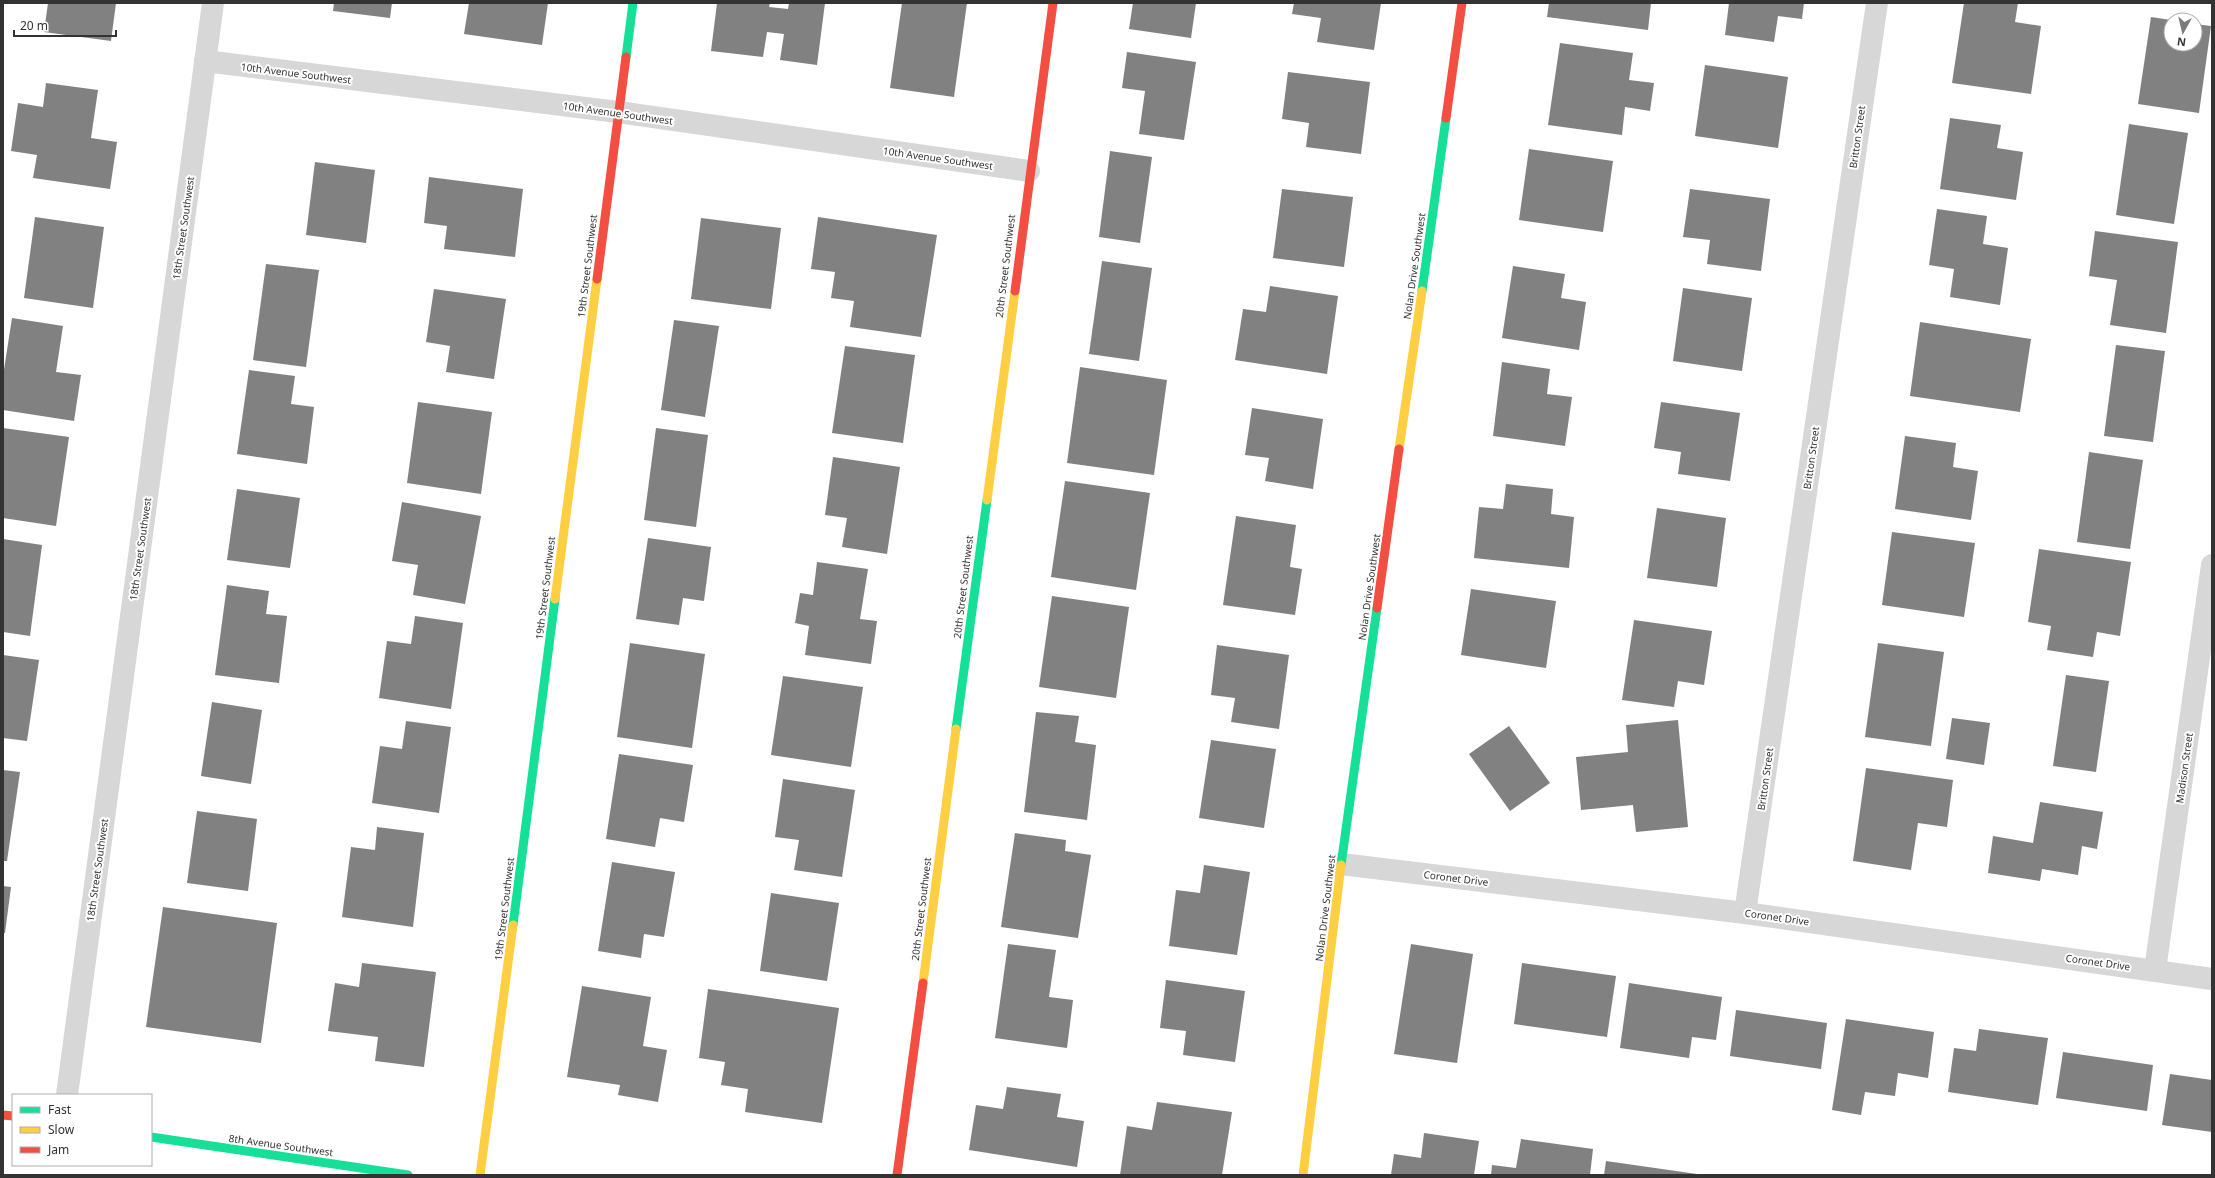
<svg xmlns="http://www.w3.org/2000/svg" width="2215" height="1178" font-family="'Noto Sans',sans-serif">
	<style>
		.building { fill: #818181 }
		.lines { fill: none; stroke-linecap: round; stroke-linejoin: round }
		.street { stroke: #d7d7d7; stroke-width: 22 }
		.fast { stroke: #16e098; stroke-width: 9 }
		.slow { stroke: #ffcf43; stroke-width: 9 }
		.jam { stroke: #f24e42; stroke-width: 9 }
		.labels { text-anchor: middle; stroke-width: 4; stroke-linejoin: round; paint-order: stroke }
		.street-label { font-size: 10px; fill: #333; stroke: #fff }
	</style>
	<rect width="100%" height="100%" fill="#fff"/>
	<g class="building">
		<polygon points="48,3 116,3 111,41 44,32"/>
		<polygon points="334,3 392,3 390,18 333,11"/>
		<polygon points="469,3 548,3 542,45 464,34"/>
		<polygon points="717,3 770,3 769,7 788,9 789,3 825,3 817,65 780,60 784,34 767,32 763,57 711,51"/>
		<polygon points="902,3 967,3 954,97 890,88"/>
		<polygon points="1133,3 1196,3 1191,38 1129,29"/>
		<polygon points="1294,3 1381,3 1374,50 1317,42 1321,18 1292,14"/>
		<polygon points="1549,3 1651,3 1648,30 1547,17"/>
		<polygon points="1729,3 1804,3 1802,19 1778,16 1774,42 1725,35"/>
		<polygon points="1964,3 2018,3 2015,22 2041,26 2031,94 1952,83"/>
		<polygon points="2151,17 2171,20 2171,44 2195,44 2195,24 2211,26 2199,113 2138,104"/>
		<polygon points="1560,43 1633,53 1629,80 1654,83 1650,111 1625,107 1622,135 1548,125"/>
		<polygon points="1127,52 1196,62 1184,140 1139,134 1145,91 1122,88"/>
		<polygon points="1705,65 1788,77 1778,148 1695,136"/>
		<polygon points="1288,72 1370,82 1361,154 1306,147 1309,123 1282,119"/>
		<polygon points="46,83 98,90 91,138 117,142 110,189 33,178 37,155 11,151 18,103 43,107"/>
		<polygon points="1950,118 2001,125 1997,148 2023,152 2016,200 1940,189"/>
		<polygon points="2129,124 2188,133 2174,224 2116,215"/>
		<polygon points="1529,149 1613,161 1603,232 1519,220"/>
		<polygon points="1110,151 1152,157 1140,243 1099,237"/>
		<polygon points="315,162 375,170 366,243 306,235"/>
		<polygon points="429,177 523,189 515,257 444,249 447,226 424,223"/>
		<polygon points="1282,189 1353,197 1344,267 1273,258"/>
		<polygon points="1690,189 1770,199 1761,271 1707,264 1710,240 1683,237"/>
		<polygon points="1937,209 1987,216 1983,244 2008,248 2000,305 1950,297 1954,269 1929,265"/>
		<polygon points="35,217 104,227 93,308 24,298"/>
		<polygon points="818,217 937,235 921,337 850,327 854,301 831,298 835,272 811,269"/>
		<polygon points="701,218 781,228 771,309 691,299"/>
		<polygon points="2095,231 2178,242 2166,333 2110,325 2117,280 2089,276"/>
		<polygon points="1102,261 1152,268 1139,361 1089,354"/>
		<polygon points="266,264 319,270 306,367 253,360"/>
		<polygon points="1513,266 1565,274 1561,298 1586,302 1579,350 1502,338"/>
		<polygon points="1270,286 1338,296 1327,374 1235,360 1243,309 1266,312"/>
		<polygon points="1683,288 1752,298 1742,371 1673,361"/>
		<polygon points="434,289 506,299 494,379 446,372 450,346 426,342"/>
		<polygon points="12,318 63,326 56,372 81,375 74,421 3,410 3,376"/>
		<polygon points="674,320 719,326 705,417 661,410"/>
		<polygon points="1920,322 2031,339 2020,412 1910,396"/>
		<polygon points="2116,345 2165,351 2153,442 2104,436"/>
		<polygon points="845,346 915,355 903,443 832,433"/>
		<polygon points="1502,362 1550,369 1547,394 1572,397 1565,446 1493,436"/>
		<polygon points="1080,367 1167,380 1154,475 1067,463"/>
		<polygon points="249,370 295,376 291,404 314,407 307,464 237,454"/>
		<polygon points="418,402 492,412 481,494 407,483"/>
		<polygon points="1661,402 1740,413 1730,481 1678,474 1681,452 1654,448"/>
		<polygon points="1252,408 1323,419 1313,489 1265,481 1269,458 1245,455"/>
		<polygon points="3,428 69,437 56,526 3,518"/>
		<polygon points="656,428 708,435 696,527 644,520"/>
		<polygon points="1905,436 1956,443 1953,467 1978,471 1971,520 1895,509"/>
		<polygon points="2089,452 2143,460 2130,549 2077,542"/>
		<polygon points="833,457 900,467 887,554 842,547 847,518 825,515"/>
		<polygon points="1065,481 1150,493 1136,590 1051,577"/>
		<polygon points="1506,484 1553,489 1551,514 1574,517 1569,568 1474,558 1479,507 1503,509"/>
		<polygon points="237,489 300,498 290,568 227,560"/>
		<polygon points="402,502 481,516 465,604 413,595 418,565 392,561"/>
		<polygon points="1657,508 1726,518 1717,587 1647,578"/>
		<polygon points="1236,516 1296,525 1290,567 1302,569 1295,615 1223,605"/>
		<polygon points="1892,532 1975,543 1964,617 1882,605"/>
		<polygon points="648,538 711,547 704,601 683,598 679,625 636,619"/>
		<polygon points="3,539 42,545 30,636 3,632"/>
		<polygon points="2039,549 2131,562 2120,636 2097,632 2093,657 2047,650 2051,626 2028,622"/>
		<polygon points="817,562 868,569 860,619 877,621 871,664 805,655 809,626 795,623 800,593 813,595"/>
		<polygon points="227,585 269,591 266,614 287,616 279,683 215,675"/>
		<polygon points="1471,589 1556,601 1546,668 1461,655"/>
		<polygon points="1052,596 1129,607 1116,698 1039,687"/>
		<polygon points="415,616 463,623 451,709 379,698 387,641 411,644"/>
		<polygon points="1634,620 1712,631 1704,685 1678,681 1674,707 1622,700"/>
		<polygon points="630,643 705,654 692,748 617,737"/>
		<polygon points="1878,643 1944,652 1931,746 1865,737"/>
		<polygon points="1217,645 1289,655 1279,729 1231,722 1235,698 1211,695"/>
		<polygon points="3,655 39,660 27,741 3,738"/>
		<polygon points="2066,675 2109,681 2096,772 2053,766"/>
		<polygon points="783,676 863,687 851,767 771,755"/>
		<polygon points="212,702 262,710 251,784 201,776"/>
		<polygon points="1036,712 1079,716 1075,742 1096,745 1087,820 1024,812"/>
		<polygon points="1952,718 1990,723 1984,765 1946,759"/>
		<polygon points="1678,720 1688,827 1636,832 1633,805 1581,810 1576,757 1628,752 1626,725"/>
		<polygon points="406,721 451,727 439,813 372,803 380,746 402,749"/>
		<polygon points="1509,726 1550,783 1510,811 1469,754"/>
		<polygon points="1211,740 1276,749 1264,828 1199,818"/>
		<polygon points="619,754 693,765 684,822 660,818 655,847 606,839"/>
		<polygon points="1866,768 1953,780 1947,827 1918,823 1911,870 1853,861"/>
		<polygon points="3,770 20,772 7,861 3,861"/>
		<polygon points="783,779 855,790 842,877 794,870 799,840 775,837"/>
		<polygon points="2040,802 2103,812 2097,849 2082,846 2078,875 2042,869 2040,881 1988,873 1993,836 2033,843"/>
		<polygon points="197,811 257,819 248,891 187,883"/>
		<polygon points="377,827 424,833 413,927 342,917 351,847 375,850"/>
		<polygon points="1015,833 1066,840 1065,851 1091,855 1078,938 1001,927"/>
		<polygon points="612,862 675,872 664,937 644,934 641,958 598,951"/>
		<polygon points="1204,865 1250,872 1237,955 1169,946 1176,890 1200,893"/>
		<polygon points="3,886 11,887 5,933 3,933"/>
		<polygon points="771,893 839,903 827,981 760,971"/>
		<polygon points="163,907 277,923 261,1043 146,1027"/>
		<polygon points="1008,944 1056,950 1049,997 1073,1000 1067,1048 995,1038"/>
		<polygon points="1411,944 1473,954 1457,1063 1394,1054"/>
		<polygon points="362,963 436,972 424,1067 375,1061 378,1037 328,1031 335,983 359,987"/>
		<polygon points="1522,963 1616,976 1607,1037 1514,1024"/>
		<polygon points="1166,980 1245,991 1235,1062 1183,1055 1186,1031 1160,1028"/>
		<polygon points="1629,983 1722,997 1716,1040 1692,1037 1689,1058 1620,1048"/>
		<polygon points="582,986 651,997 643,1046 667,1050 658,1102 618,1095 620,1085 567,1077"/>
		<polygon points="708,989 839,1008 822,1123 745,1112 748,1089 721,1085 725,1062 699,1058"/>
		<polygon points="1736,1010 1827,1023 1821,1069 1730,1056"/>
		<polygon points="1846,1019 1934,1032 1928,1078 1898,1073 1895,1096 1865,1092 1861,1115 1832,1110"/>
		<polygon points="1979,1029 2048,1038 2038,1105 1948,1092 1954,1048 1976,1051"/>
		<polygon points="2063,1052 2153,1065 2147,1111 2056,1098"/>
		<polygon points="2170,1074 2212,1080 2212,1132 2162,1125"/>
		<polygon points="1007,1087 1061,1094 1057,1117 1084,1121 1077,1167 969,1150 976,1105 1003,1109"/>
		<polygon points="1157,1102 1232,1112 1222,1175 1120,1175 1127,1126 1152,1130"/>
		<polygon points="1424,1133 1479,1141 1474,1175 1391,1175 1394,1154 1421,1158"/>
		<polygon points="1521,1139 1593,1149 1590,1175 1491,1175 1492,1165 1516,1168"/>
		<polygon points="1606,1161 1697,1174 1697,1175 1604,1175"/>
	</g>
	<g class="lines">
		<g class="street">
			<polyline points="205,61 618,112 1029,171"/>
			<polyline points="1341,864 1745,913 2212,979"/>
			<polyline points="1745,913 1877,3"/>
			<polyline points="2155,970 2212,565"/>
			<polyline points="67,1095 213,3"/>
		</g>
		<g class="fast">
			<polyline points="626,57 633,3"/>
			<polyline points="1422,291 1446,118"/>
			<polyline points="956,729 987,500"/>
			<polyline points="1341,865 1377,608"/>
			<polyline points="513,925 555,599"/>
			<polyline points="151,1137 408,1175"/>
		</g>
		<g class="slow">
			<polyline points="1399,449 1422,291"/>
			<polyline points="987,500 1015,291"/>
			<polyline points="555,599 597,279"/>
			<polyline points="923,983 956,729"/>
			<polyline points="480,1175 513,925"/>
			<polyline points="1303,1175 1341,865"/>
		</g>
		<g class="jam">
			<polyline points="1446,118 1462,3"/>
			<polyline points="597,279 626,57"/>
			<polyline points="1015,291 1053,3"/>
			<polyline points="1377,608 1399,449"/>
			<polyline points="3,1115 13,1116"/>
			<polyline points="897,1175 923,983"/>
		</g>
	</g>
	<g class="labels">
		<g class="street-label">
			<text transform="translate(296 73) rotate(7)" y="4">10th Avenue Southwest</text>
			<text transform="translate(618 113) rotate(8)" y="4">10th Avenue Southwest</text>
			<text transform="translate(1857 137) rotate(-82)" y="4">Britton Street</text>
			<text transform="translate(938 158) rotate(8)" y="4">10th Avenue Southwest</text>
			<text transform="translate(183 228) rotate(-82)" y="4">18th Street Southwest</text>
			<text transform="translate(587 266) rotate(-83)" y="4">19th Street Southwest</text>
			<text transform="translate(1005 266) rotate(-83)" y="4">20th Street Southwest</text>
			<text transform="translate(1414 266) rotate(-82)" y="4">Nolan Drive Southwest</text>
			<text transform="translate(1811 458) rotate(-82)" y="4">Britton Street</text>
			<text transform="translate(140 549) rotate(-82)" y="4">18th Street Southwest</text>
			<text transform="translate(963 587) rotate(-83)" y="4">20th Street Southwest</text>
			<text transform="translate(1369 587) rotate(-82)" y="4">Nolan Drive Southwest</text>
			<text transform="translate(545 588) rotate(-83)" y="4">19th Street Southwest</text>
			<text transform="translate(2184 768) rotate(-82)" y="4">Madison Street</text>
			<text transform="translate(1765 779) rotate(-82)" y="4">Britton Street</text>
			<text transform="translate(97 870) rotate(-82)" y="4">18th Street Southwest</text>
			<text transform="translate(1456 878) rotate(7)" y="4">Coronet Drive</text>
			<text transform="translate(1325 908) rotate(-83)" y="4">Nolan Drive Southwest</text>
			<text transform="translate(504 909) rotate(-83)" y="4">19th Street Southwest</text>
			<text transform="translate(921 909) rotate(-83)" y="4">20th Street Southwest</text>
			<text transform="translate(1777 917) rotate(8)" y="4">Coronet Drive</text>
			<text transform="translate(2098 962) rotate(8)" y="4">Coronet Drive</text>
			<text transform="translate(281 1145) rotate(8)" y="4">8th Avenue Southwest</text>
		</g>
	</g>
	<rect width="2215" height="1178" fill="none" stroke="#333333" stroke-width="8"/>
	<rect x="12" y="1094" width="140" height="72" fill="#ffffff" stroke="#adadad"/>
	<rect x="20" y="1107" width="20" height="6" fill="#16e098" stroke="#adadad"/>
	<text x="48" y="1114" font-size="12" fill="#333333">Fast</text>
	<rect x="20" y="1127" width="20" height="6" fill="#ffcf43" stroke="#adadad"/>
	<text x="48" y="1134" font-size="12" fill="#333333">Slow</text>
	<rect x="20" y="1147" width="20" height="6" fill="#f24e42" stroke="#adadad"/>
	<text x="48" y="1154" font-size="12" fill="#333333">Jam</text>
	<g transform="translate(2183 32) rotate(188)"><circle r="19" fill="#ffffff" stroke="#adadad"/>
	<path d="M0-3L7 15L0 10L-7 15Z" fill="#7a7a7a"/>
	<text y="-6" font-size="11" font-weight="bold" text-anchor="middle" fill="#333333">N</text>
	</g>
	<path d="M14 30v6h102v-6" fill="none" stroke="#333333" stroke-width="2"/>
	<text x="20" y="30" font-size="12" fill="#333333" stroke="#ffffff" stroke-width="3" paint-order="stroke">20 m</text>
</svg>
